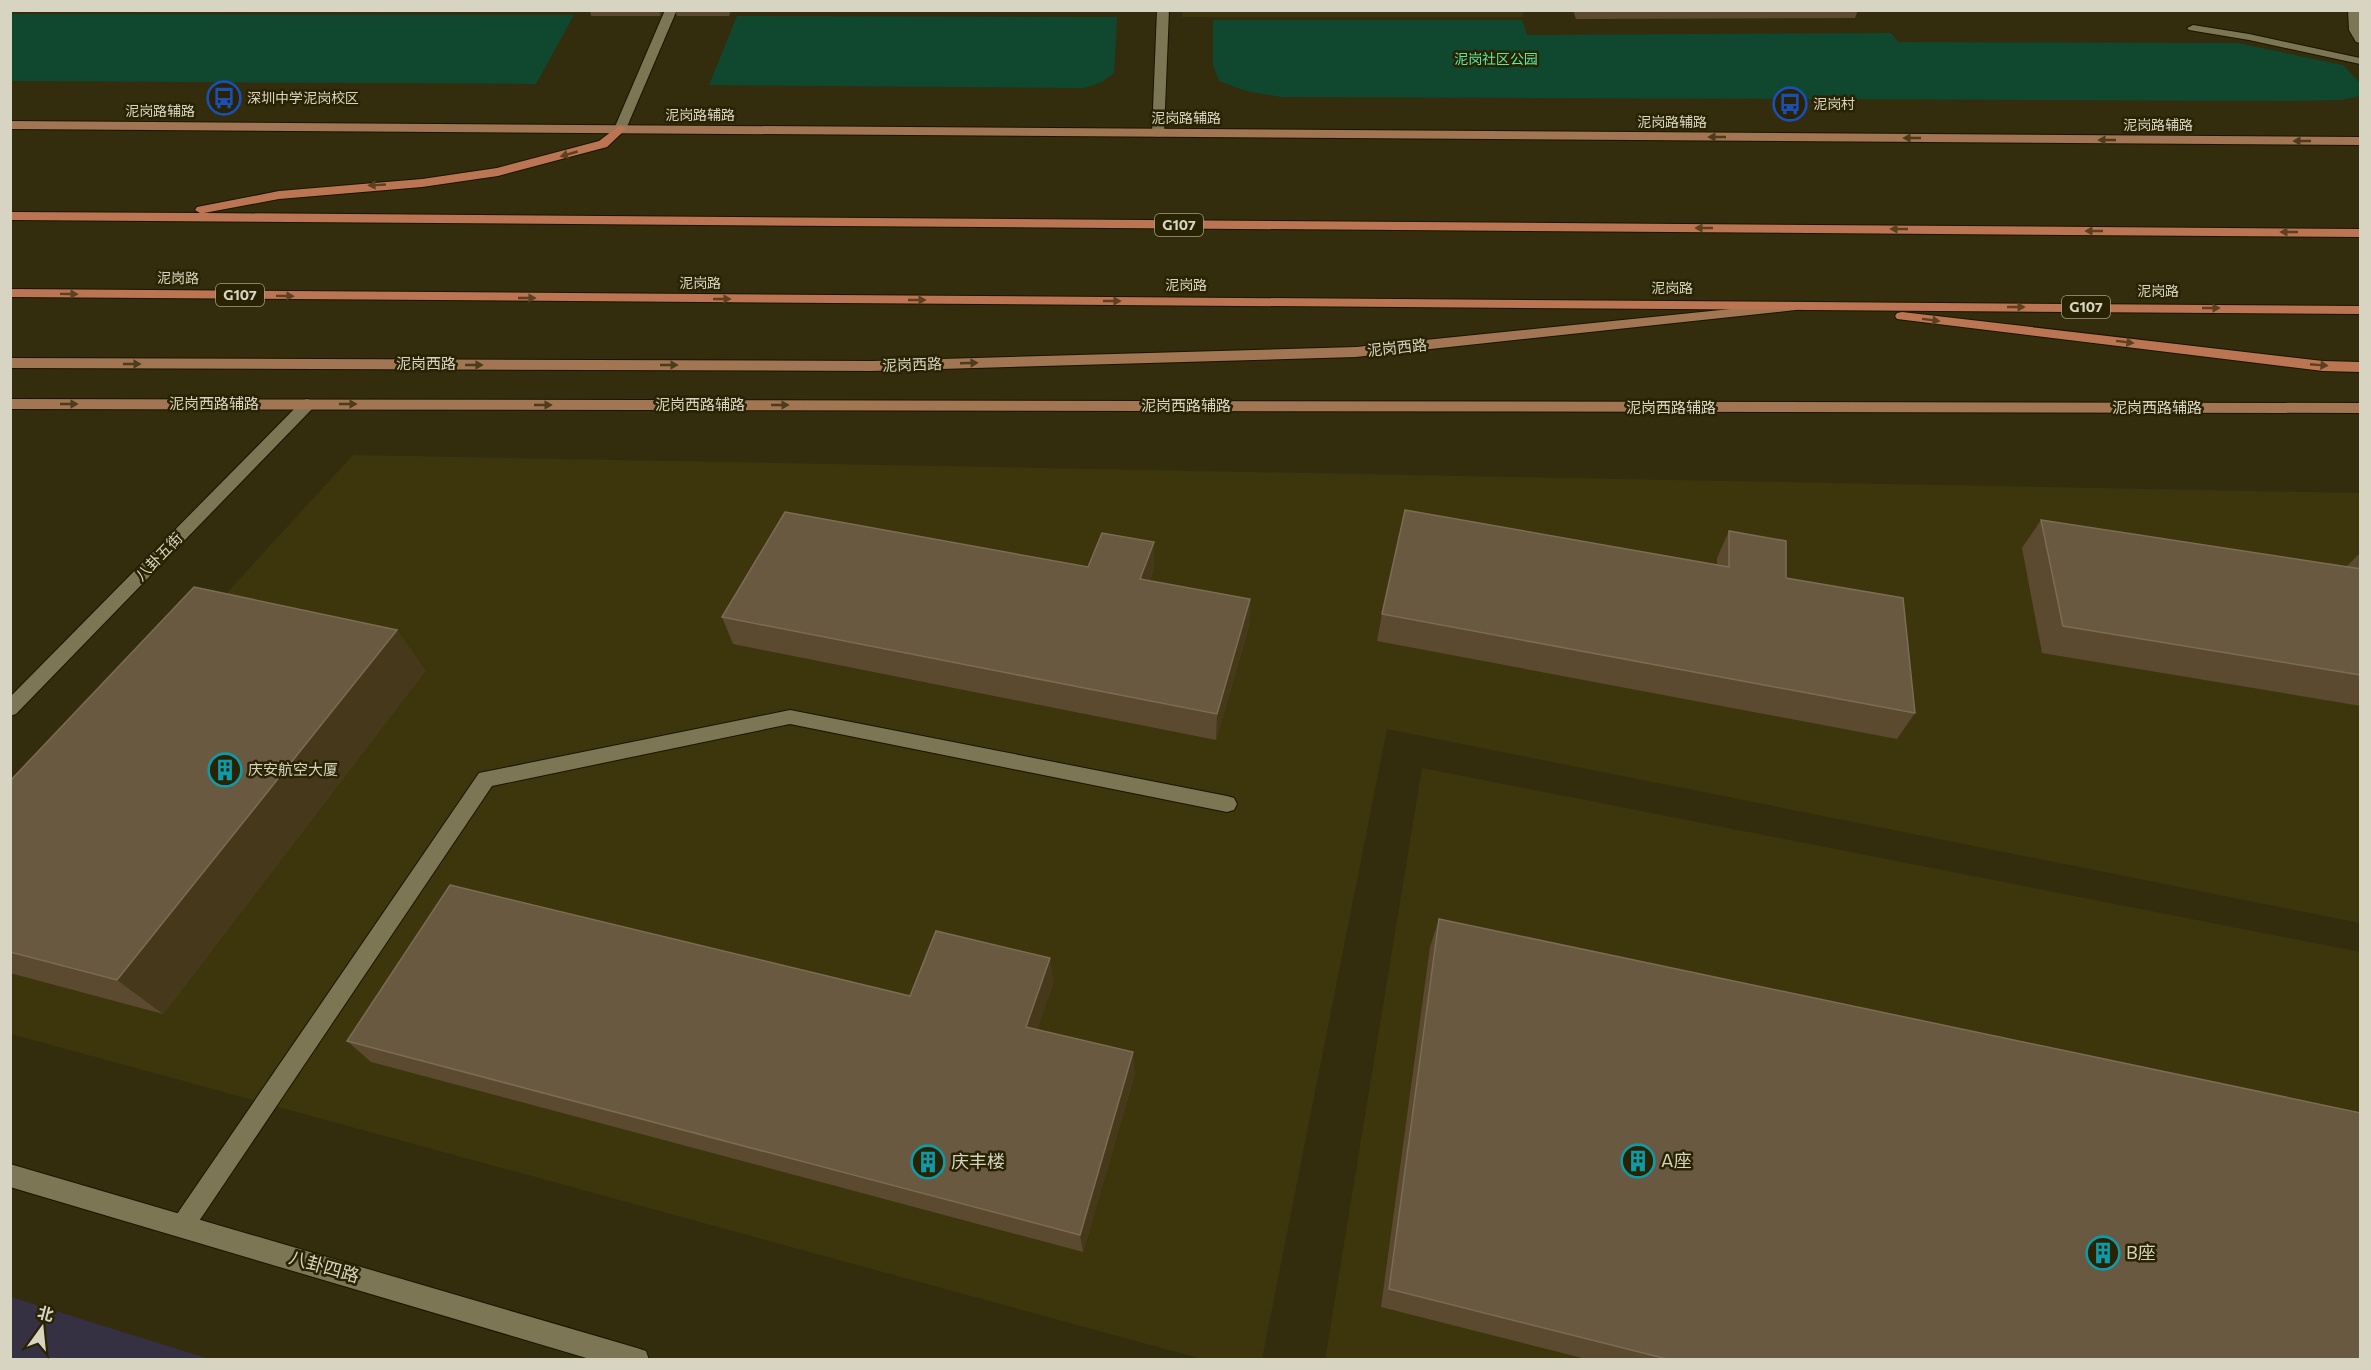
<svg xmlns="http://www.w3.org/2000/svg" width="2371" height="1370" font-family="Commissioner,'Noto Sans SC',sans-serif">
	<style>
		.built { fill: #3d360c }
		.industrial { fill: #363142 }
		.green { fill: #10472f }
		.lines { fill: none; stroke-linecap: round; stroke-linejoin: round }
		.lane-casing { stroke: #191501; stroke-width: 2 }
		.street-casing { stroke: #191501; stroke-width: 2 }
		.secondary-casing { stroke: #191501; stroke-width: 2 }
		.primary-casing { stroke: #191501; stroke-width: 2 }
		.highway-casing { stroke: #191501; stroke-width: 2 }
		.lane { fill: #7c7655; fill-rule: evenodd }
		.street { fill: #7c7655; fill-rule: evenodd }
		.secondary { fill: #7c7655; fill-rule: evenodd }
		.primary { fill: #a27553; fill-rule: evenodd }
		.highway { fill: #bb7552; fill-rule: evenodd }
		.wall { fill: #5c4a30 }
		.shaded-wall { fill: #46381b }
		.building { fill: #695940; stroke: #7b6c54; stroke-width: 1.5 }
		.oneway { fill: #4d3c1b }
		.oneway2 { fill: #5c401f }
		.labels { text-anchor: middle; stroke-width: 5; stroke-linejoin: round; paint-order: stroke }
		.far-park-label { font-size: 14px; fill: #57e9a6; stroke: #292303 }
		.far-poi-label { font-size: 14px; fill: #d7d4c2; stroke: #292303; text-anchor: start }
		.far-street-label { font-size: 14px; fill: #d7d4c2; stroke: #292303 }
		.shield { fill: #292303; stroke: #a39f89; stroke-width: 1.5 }
		.shield-label { font-size: 14px; font-weight: bold; fill: #d7d4c2 }
		.street-label { font-size: 15px; fill: #d7d4c2; stroke: #292303 }
		.poi-label { font-size: 15px; fill: #d7d4c2; stroke: #292303; text-anchor: start }
		.near-poi-label { font-size: 18px; fill: #d7d4c2; stroke: #292303; text-anchor: start }
		.near-street-label { font-size: 18px; fill: #d7d4c2; stroke: #292303 }
	</style>
	<rect width="100%" height="100%" fill="#332d0d"/>
	<g class="built">
		<polygon points="1183,10 1522,10 1524,17 1182,17"/>
		<polygon points="353,455 2360,493 2360,923 1387,729 1262,1359 1202,1359 11,1034 10,830"/>
		<polygon points="1422,768 2360,952 2360,1359 1325,1360"/>
	</g>
	<polygon class="industrial" points="11,1297 209,1359 11,1359"/>
	<g class="green">
		<polygon points="11,14 574,15 536,84 11,81"/>
		<polygon points="737,16 1117,17 1114,73 1102,82 1084,88 709,85"/>
		<polygon points="1213,20 1522,20 1527,35 1891,33 1898,42 2237,43 2343,65 2360,83 2360,96 2341,100 2288,101 1281,97 1246,91 1219,81 1213,65"/>
	</g>
	<g class="lines">
		<g class="lane-casing">
			<g id="lane">
				<polygon points="665,10 676,12 626,129 624,132 616,132 614,129"/>
				<polygon points="2193,25 2249,34 2360,58 2360,64 2249,40 2189,30 2187,28"/>
			</g>
		</g>
		<g class="street-casing">
			<g id="street">
				<polygon points="1157,10 1169,10 1164,133 1158,137 1152,133"/>
				<polygon points="2348,10 2359,10 2360,43 2356,42 2349,30"/>
				<polygon points="790,710 1227,796 1234,798 1237,804 1234,810 1227,812 790,724 492,786 191,1233 183,1237 175,1233 171,1225 175,1217 479,773"/>
			</g>
		</g>
		<g class="secondary-casing">
			<g id="secondary">
				<polygon points="308,399 316,404 313,408 16,714 10,716 10,697 303,400"/>
				<polygon points="10,1164 637,1348 646,1351 649,1360 593,1360 10,1187"/>
			</g>
		</g>
		<g class="primary-casing">
			<g id="primary">
				<polygon points="10,121 2360,137 2360,145 10,129"/>
				<polygon points="1791,303 1798,307 1796,310 1356,357 872,371 10,368 10,358 872,361 1356,347"/>
				<polygon points="10,399 2360,403 2360,413 10,409"/>
			</g>
		</g>
		<g class="highway-casing">
			<g id="highway">
				<polygon points="620,125 626,129 607,147 498,176 422,187 279,199 204,213 2360,229 2360,237 10,220 10,212 200,213 195,210 197,207 279,191 422,179 497,168 599,141"/>
				<polygon points="10,289 2360,306 2360,314 10,297"/>
				<polygon points="1902,312 2323,361 2360,362 2360,372 2323,371 1897,319 1895,316 1897,313"/>
			</g>
		</g>
		<use href="#lane" class="lane"/>
		<use href="#street" class="street"/>
		<use href="#secondary" class="secondary"/>
		<use href="#primary" class="primary"/>
		<use href="#highway" class="highway"/>
	</g>
	<g class="wall">
		<polygon points="590,10 664,10 660,16 591,16"/>
		<polygon points="675,10 731,10 729,16 677,16"/>
		<polygon points="1573,10 1858,10 1855,18 1576,19"/>
		<polygon points="2041,520 2347,567 2347,566 2361,552 2361,706 2042,653 2022,548"/>
		<polygon points="1729,531 1786,578 1915,713 1897,739 1377,641 1382,614 1717,564 1717,558"/>
		<polygon points="1088,567 1154,569 1150,581 1250,599 1249,626 1216,740 733,644 722,617"/>
		<polygon points="397,630 425,671 163,1014 10,973 10,781"/>
		<polygon points="1439,919 2361,1359 1586,1359 1381,1307 1430,947"/>
		<polygon points="1054,981 1037,1030 1135,1073 1083,1252 371,1062 347,1041 910,996"/>
	</g>
	<g class="shaded-wall">
		<polygon points="659,10 664,10 660,16"/>
		<polygon points="1154,542 1154,569 1141,606 1140,579"/>
		<polygon points="1250,599 1249,626 1216,740 1217,714"/>
		<polygon points="397,630 425,671 163,1014 117,980"/>
		<polygon points="1050,958 1054,981 1031,1049 1026,1027"/>
		<polygon points="1133,1052 1135,1073 1083,1252 1080,1235"/>
	</g>
	<g class="building">
		<polygon points="1405,510 1729,567 1729,531 1786,541 1786,578 1903,598 1915,713 1382,614"/>
		<polygon points="785,512 1088,567 1102,533 1154,542 1140,579 1250,599 1217,714 722,617"/>
		<polygon points="2041,520 2361,569 2361,675 2063,626"/>
		<polygon points="194,587 397,630 117,980 10,952 10,781"/>
		<polygon points="450,885 910,996 936,931 1050,958 1026,1027 1133,1052 1080,1235 347,1041"/>
		<polygon points="1439,919 2361,1113 2361,1359 1667,1359 1389,1289"/>
	</g>
	<defs><path id="oneway-solid" d="M-6-.8H1V-3.2L6.5 0L1 3.2V.8H-6Z" transform="scale(1.5)"/></defs>
	<g class="oneway">
		<use href="#oneway-solid" transform="translate(1717 137) rotate(-180)"/>
		<use href="#oneway-solid" transform="translate(1912 138) rotate(-180)"/>
		<use href="#oneway-solid" transform="translate(2107 140) rotate(-180)"/>
		<use href="#oneway-solid" transform="translate(2302 141) rotate(-180)"/>
		<use href="#oneway-solid" transform="translate(969 363) rotate(-2)"/>
		<use href="#oneway-solid" transform="translate(132 364)"/>
		<use href="#oneway-solid" transform="translate(474 365)"/>
		<use href="#oneway-solid" transform="translate(669 365)"/>
		<use href="#oneway-solid" transform="translate(69 404)"/>
		<use href="#oneway-solid" transform="translate(348 404)"/>
		<use href="#oneway-solid" transform="translate(543 405)"/>
		<use href="#oneway-solid" transform="translate(780 405)"/>
	</g>
	<g class="oneway2">
		<use href="#oneway-solid" transform="translate(569 154) rotate(164)"/>
		<use href="#oneway-solid" transform="translate(377 185) rotate(177)"/>
		<use href="#oneway-solid" transform="translate(1704 228) rotate(-180)"/>
		<use href="#oneway-solid" transform="translate(1899 229) rotate(-180)"/>
		<use href="#oneway-solid" transform="translate(2094 231) rotate(-180)"/>
		<use href="#oneway-solid" transform="translate(2289 232) rotate(-180)"/>
		<use href="#oneway-solid" transform="translate(69 294) rotate(1)"/>
		<use href="#oneway-solid" transform="translate(285 296) rotate(1)"/>
		<use href="#oneway-solid" transform="translate(527 298)"/>
		<use href="#oneway-solid" transform="translate(722 299)"/>
		<use href="#oneway-solid" transform="translate(917 300)"/>
		<use href="#oneway-solid" transform="translate(1112 301)"/>
		<use href="#oneway-solid" transform="translate(2016 307)"/>
		<use href="#oneway-solid" transform="translate(2211 308)"/>
		<use href="#oneway-solid" transform="translate(1931 320) rotate(7)"/>
		<use href="#oneway-solid" transform="translate(2125 342) rotate(7)"/>
		<use href="#oneway-solid" transform="translate(2319 365) rotate(5)"/>
	</g>
	<defs>
		<g id="bus-ring" transform="scale(1.725)"><circle r="9.5" fill="#292303" stroke="#1a4fb4" stroke-width="1.5"/><path d="M-5-6H5V4H4V6H2V4H-2V6H-4V4H-5ZM-3.5-4V0h7V-4ZM-3.5 1.2v1.5H-2V1.2ZM2 1.2v1.5H3.5V1.2Z" fill="#1a4fb4"/></g>
		<g id="building-ring" transform="scale(1.725)"><circle r="9.5" fill="#292303" stroke="#0f9aa8" stroke-width="1.5"/><path d="M-4-6H4V6H1V3H-1V6H-4ZM-2.5-4.3h1.7v1.8h-1.7ZM.8-4.3h1.7v1.8H.8ZM-2.5-1h1.7V.8h-1.7ZM.8-1h1.7V.8H.8Z" fill="#0f9aa8"/></g>
	</defs>
	<g fill-rule="evenodd">
		<use href="#bus-ring" x="224" y="98"/>
		<use href="#bus-ring" x="1790" y="104"/>
		<use href="#building-ring" x="225" y="770"/>
		<use href="#building-ring" x="1638" y="1161"/>
		<use href="#building-ring" x="928" y="1162"/>
		<use href="#building-ring" x="2103" y="1253"/>
	</g>
	<g class="labels">
		<g class="far-park-label">
			<text x="1496" y="64">泥岗社区公园</text>
		</g>
		<g class="far-poi-label">
			<text x="247" y="103">深圳中学泥岗校区</text>
			<text x="1813" y="109">泥岗村</text>
		</g>
		<g class="far-street-label">
			<text x="160" y="116">泥岗路辅路</text>
			<text x="700" y="120">泥岗路辅路</text>
			<text x="1186" y="123">泥岗路辅路</text>
			<text x="1672" y="127">泥岗路辅路</text>
			<text x="2158" y="130">泥岗路辅路</text>
			<text transform="translate(178 278) rotate(1)" y="5">泥岗路</text>
			<text x="700" y="288">泥岗路</text>
			<text x="1186" y="290">泥岗路</text>
			<text x="1672" y="293">泥岗路</text>
			<text x="2158" y="296">泥岗路</text>
		</g>
		<g class="shield">
			<rect x="1155" y="214" width="48" height="22" rx="4.5"/>
			<rect x="216" y="284" width="48" height="22" rx="4.5"/>
			<rect x="2062" y="296" width="48" height="22" rx="4.5"/>
		</g>
		<g class="shield-label">
			<text x="1179" y="230">G107</text>
			<text x="240" y="300">G107</text>
			<text x="2086" y="312">G107</text>
		</g>
		<g class="street-label">
			<text transform="translate(1397 348) rotate(-6)" y="5">泥岗西路</text>
			<text x="426" y="369">泥岗西路</text>
			<text transform="translate(912 365) rotate(-2)" y="5">泥岗西路</text>
			<text x="214" y="409">泥岗西路辅路</text>
			<text x="700" y="410">泥岗西路辅路</text>
			<text x="1186" y="411">泥岗西路辅路</text>
			<text x="1671" y="413">泥岗西路辅路</text>
			<text x="2157" y="413">泥岗西路辅路</text>
			<text transform="translate(159 557) rotate(-46)" y="5">八卦五街</text>
		</g>
		<g class="poi-label">
			<text x="248" y="775">庆安航空大厦</text>
		</g>
		<g class="near-poi-label">
			<text x="1661" y="1167">A座</text>
			<text x="951" y="1168">庆丰楼</text>
			<text x="2126" y="1259">B座</text>
		</g>
		<g class="near-street-label">
			<text transform="translate(324 1267) rotate(16)" y="6">八卦四路</text>
		</g>
	</g>
	<rect width="2371" height="1370" fill="none" stroke="#d7d4c2" stroke-width="24"/>
	<g transform="translate(42 1328) rotate(15)" stroke="#292303" stroke-width="4.5" paint-order="stroke">
	<path d="M0-4.5L10 22L0 15L-10 22Z" fill="#d7d4c2"/>
	<text y="-9" font-size="16" font-weight="bold" text-anchor="middle" fill="#d7d4c2">北</text>
	</g>
</svg>
